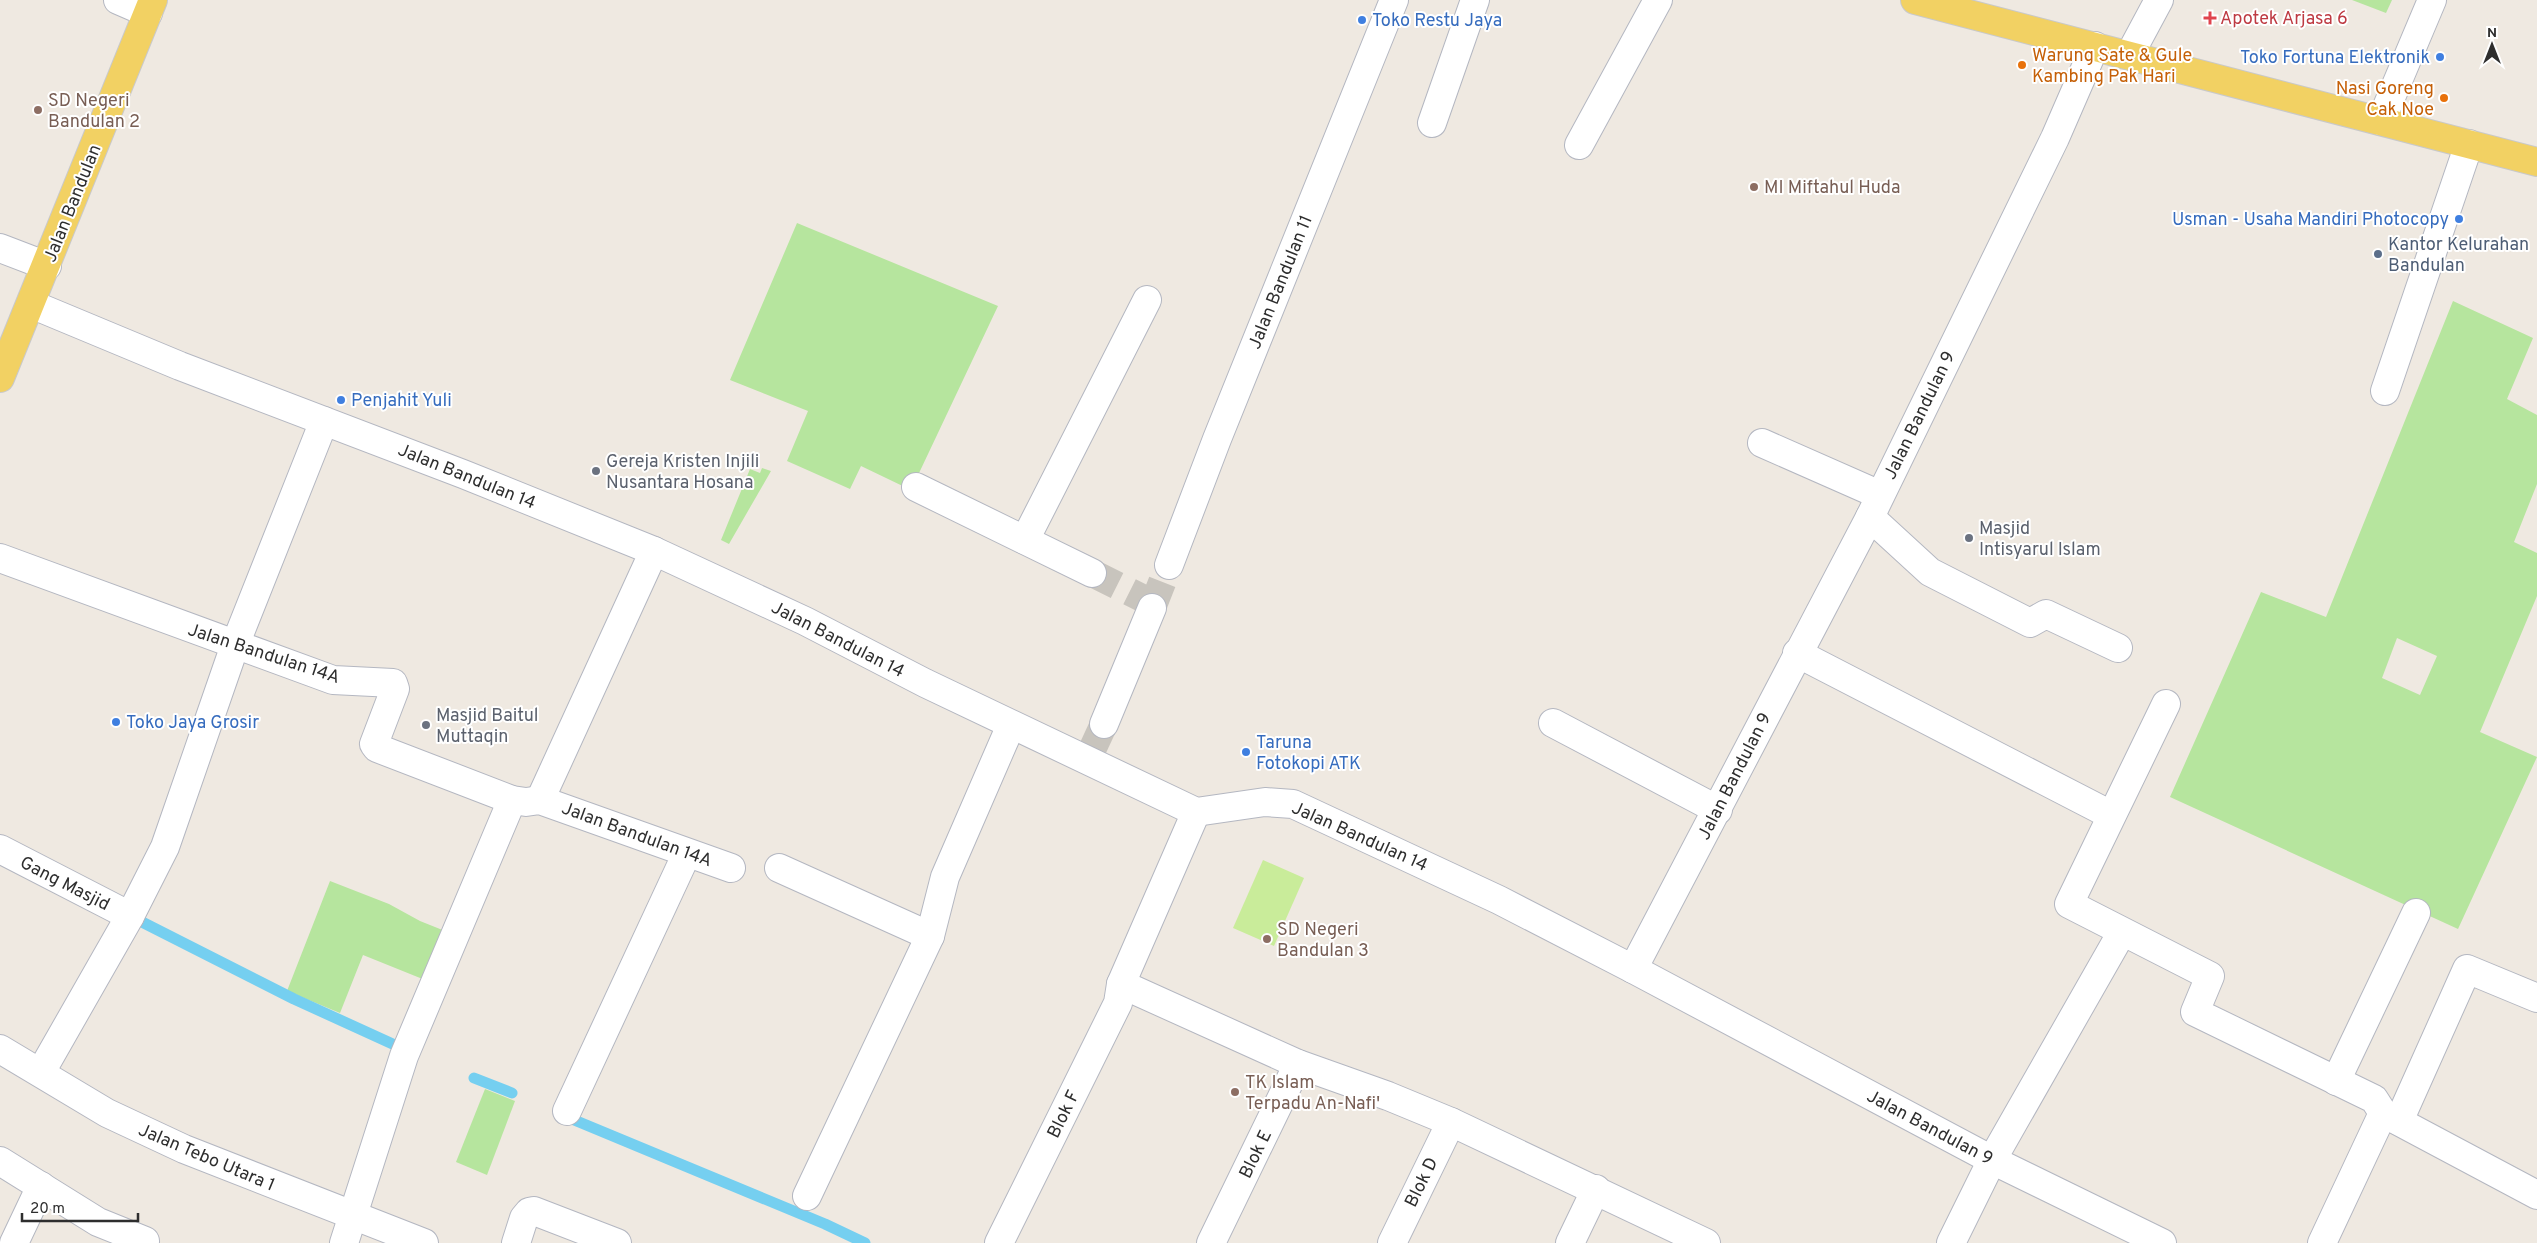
<svg xmlns="http://www.w3.org/2000/svg" width="2537" height="1243" font-family="Overpass,sans-serif">
	<style>
		.green { fill: #b6e59e; fill-rule: evenodd }
		.pitch { fill: #c9ec9a }
		.lines { fill: none; stroke-linecap: round; stroke-linejoin: round }
		.stream { stroke: #75cff0; stroke-width: 11 }
		.minor-tunnel { stroke: #c8c4bd; stroke-width: 28; stroke-dasharray: 28 14; stroke-linecap: butt }
		.minor-casing { stroke: #b4b7c1; stroke-width: 30 }
		.major-casing { stroke: #c9c9c9; stroke-width: 30 }
		.minor { stroke: #fff; stroke-width: 28 }
		.major { stroke: #f2d163; stroke-width: 28 }
		.health-dot { fill: #e0444e; stroke: #fff; stroke-width: 2 }
		.shop-dot { fill: #3f7fe0; stroke: #fff; stroke-width: 2 }
		.food-dot { fill: #e8710a; stroke: #fff; stroke-width: 2 }
		.education-dot { fill: #8d6e63; stroke: #fff; stroke-width: 2 }
		.service-dot { fill: #5c6f8a; stroke: #fff; stroke-width: 2 }
		.worship-dot { fill: #6b7280; stroke: #fff; stroke-width: 2 }
		.labels { text-anchor: middle; stroke-width: 4; stroke-linejoin: round; paint-order: stroke }
		.health-label { font-size: 18px; fill: #be3a42; stroke: #fff; text-anchor: start }
		.shop-label { font-size: 18px; fill: #366cbe; stroke: #fff; text-anchor: start }
		.food-label { font-size: 18px; fill: #c56008; stroke: #fff; text-anchor: start }
		.education-label { font-size: 18px; fill: #785e54; stroke: #fff; text-anchor: start }
		.street-label { font-size: 18px; fill: #2e2e2e; stroke: #fff }
		.service-label { font-size: 18px; fill: #4e5e75; stroke: #fff; text-anchor: start }
		.worship-label { font-size: 18px; fill: #5b616d; stroke: #fff; text-anchor: start }
	</style>
	<rect width="100%" height="100%" fill="#efe9e1"/>
	<g class="green">
		<polygon points="2352,0 2392,0 2386,13"/>
		<polygon points="797,223 998,306 911,490 861,466 850,489 787,461 808,411 730,380"/>
		<path d="M2453 301 2533 338 2507 399 2537 415V484L2514 542 2537 553V596L2480 732 2537 757 2458 929 2170 797 2261 592 2326 617ZM2397 638 2437 656 2420 695 2382 678Z"/>
		<polygon points="762,468 771,471 729,544 721,540 750,469 760,473"/>
		<polygon points="330,881 389,904 420,921 450,933 430,982 363,955 340,1013 287,991"/>
		<polygon points="485,1089 515,1101 487,1175 456,1162"/>
	</g>
	<polygon class="pitch" points="1263,860 1304,878 1274,946 1233,928"/>
	<g class="lines">
		<g class="stream">
			<polyline points="140,921 294,999 408,1051"/>
			<polyline points="474,1078 512,1093"/>
			<polyline points="567,1117 825,1224 865,1243"/>
		</g>
		<g class="minor-tunnel">
			<polyline points="1092,573 1154,604"/>
			<polyline points="1152,608 1169,565"/>
			<polyline points="1092,750 1104,724"/>
		</g>
		<g class="minor-casing">
			<g id="minor">
				<polyline points="118,0 148,13"/>
				<polyline points="2130,54 2159,0"/>
				<polyline points="2381,121 2432,0"/>
				<polyline points="1432,123 1475,0"/>
				<polyline points="1579,145 1658,0"/>
				<polyline points="0,248 47,266"/>
				<polyline points="31,304 180,366 463,474 654,551 805,621 925,683 1196,812 1265,802 1293,804 1499,900 1633,969 1992,1160 2162,1243"/>
				<polyline points="2385,391 2469,144"/>
				<polyline points="1762,443 1880,495"/>
				<polyline points="916,487 1092,573"/>
				<polyline points="1870,517 1930,572 2030,623 2046,614 2118,648"/>
				<polyline points="1025,540 1147,300"/>
				<polyline points="0,558 333,680 393,683 395,689 374,744 377,748 512,800 526,802 540,800 731,868"/>
				<polyline points="1169,565 1217,439 1394,0"/>
				<polyline points="1797,653 2111,815"/>
				<polyline points="2166,704 2069,904 2210,976 2195,1012 2374,1099 2383,1113"/>
				<polyline points="1553,723 1718,810"/>
				<polyline points="1104,724 1152,608"/>
				<polyline points="540,800 654,551"/>
				<polyline points="0,849 130,916"/>
				<polyline points="779,868 930,936"/>
				<polyline points="1633,969 1870,517 2055,138 2095,46"/>
				<polyline points="1121,984 1298,1064 1388,1096 1451,1122 1706,1243"/>
				<polyline points="0,1049 107,1113 184,1149 424,1243"/>
				<polyline points="41,1072 130,916 165,847 235,645 324,421"/>
				<polyline points="2336,1081 2416,913"/>
				<polyline points="567,1111 687,853"/>
				<polyline points="2399,1121 2467,969 2537,998"/>
				<polyline points="0,1161 98,1222 145,1241"/>
				<polyline points="807,1196 930,936 945,877 1011,725"/>
				<polyline points="14,1243 41,1186"/>
				<polyline points="344,1243 404,1056 512,800"/>
				<polyline points="516,1243 524,1218 529,1212 534,1211 617,1243"/>
				<polyline points="999,1243 1118,1003 1121,984 1196,812"/>
				<polyline points="1211,1243 1298,1064"/>
				<polyline points="1392,1243 1451,1122"/>
				<polyline points="1570,1243 1596,1189"/>
				<polyline points="1951,1243 1992,1160 2122,932"/>
				<polyline points="2322,1243 2383,1113 2537,1195"/>
			</g>
		</g>
		<g class="major-casing">
			<g id="major">
				<polyline points="1915,0 2537,162"/>
				<polyline points="0,378 153,0"/>
			</g>
		</g>
		<use href="#minor" class="minor"/>
		<use href="#major" class="major"/>
	</g>
	<path class="health-dot" d="M2207.5 10.5h5v5h5v5h-5v5h-5v-5h-5v-5h5z"/>
	<g class="shop-dot">
		<circle cx="1362" cy="20" r="5"/>
		<circle cx="2440" cy="57" r="5"/>
		<circle cx="2459" cy="219" r="5"/>
		<circle cx="341" cy="400" r="5"/>
		<circle cx="116" cy="722" r="5"/>
		<circle cx="1246" cy="752" r="5"/>
	</g>
	<g class="food-dot">
		<circle cx="2022" cy="65" r="5"/>
		<circle cx="2444" cy="98" r="5"/>
	</g>
	<g class="education-dot">
		<circle cx="38" cy="110" r="5"/>
		<circle cx="1754" cy="187" r="5"/>
		<circle cx="1267" cy="939" r="5"/>
		<circle cx="1235" cy="1092" r="5"/>
	</g>
	<circle class="service-dot" cx="2378" cy="254" r="5"/>
	<g class="worship-dot">
		<circle cx="596" cy="471" r="5"/>
		<circle cx="1969" cy="538" r="5"/>
		<circle cx="426" cy="725" r="5"/>
	</g>
	<g class="labels">
		<g class="health-label">
			<text x="2220" y="24">Apotek Arjasa 6</text>
		</g>
		<g class="shop-label">
			<text x="1372" y="26">Toko Restu Jaya</text>
			<text x="2430" y="63" text-anchor="end">Toko Fortuna Elektronik</text>
			<text x="2449" y="225" text-anchor="end">Usman - Usaha Mandiri Photocopy</text>
			<text x="351" y="406">Penjahit Yuli</text>
			<text x="126" y="728">Toko Jaya Grosir</text>
			<text x="1256" y="748">Taruna<tspan x="1256" dy="21">Fotokopi ATK</tspan></text>
		</g>
		<g class="food-label">
			<text x="2032" y="61">Warung Sate &amp; Gule<tspan x="2032" dy="21">Kambing Pak Hari</tspan></text>
			<text x="2434" y="94" text-anchor="end">Nasi Goreng<tspan x="2434" dy="21">Cak Noe</tspan></text>
		</g>
		<g class="education-label">
			<text x="48" y="106">SD Negeri<tspan x="48" dy="21">Bandulan 2</tspan></text>
			<text x="1764" y="193">MI Miftahul Huda</text>
			<text x="1277" y="935">SD Negeri<tspan x="1277" dy="21">Bandulan 3</tspan></text>
			<text x="1245" y="1088">TK Islam<tspan x="1245" dy="21">Terpadu An-Nafi'</tspan></text>
		</g>
		<g class="street-label">
			<text transform="translate(72 203) rotate(-68)" y="6">Jalan Bandulan</text>
			<text transform="translate(1280 282) rotate(-68)" y="6">Jalan Bandulan 11</text>
			<text transform="translate(1919 415) rotate(-64)" y="6">Jalan Bandulan 9</text>
			<text transform="translate(467 476) rotate(22)" y="6">Jalan Bandulan 14</text>
			<text transform="translate(838 639) rotate(27)" y="6">Jalan Bandulan 14</text>
			<text transform="translate(264 653) rotate(18)" y="6">Jalan Bandulan 14A</text>
			<text transform="translate(1734 776) rotate(-63)" y="6">Jalan Bandulan 9</text>
			<text transform="translate(637 834) rotate(20)" y="6">Jalan Bandulan 14A</text>
			<text transform="translate(1360 836) rotate(24)" y="6">Jalan Bandulan 14</text>
			<text transform="translate(65 883) rotate(27)" y="6">Gang Masjid</text>
			<text transform="translate(1063 1114) rotate(-64)" y="6">Blok F</text>
			<text transform="translate(1930 1127) rotate(28)" y="6">Jalan Bandulan 9</text>
			<text transform="translate(1255 1154) rotate(-64)" y="6">Blok E</text>
			<text transform="translate(207 1157) rotate(23)" y="6">Jalan Tebo Utara 1</text>
			<text transform="translate(1421 1182) rotate(-64)" y="6">Blok D</text>
		</g>
		<g class="service-label">
			<text x="2388" y="250">Kantor Kelurahan<tspan x="2388" dy="21">Bandulan</tspan></text>
		</g>
		<g class="worship-label">
			<text x="606" y="467">Gereja Kristen Injili<tspan x="606" dy="21">Nusantara Hosana</tspan></text>
			<text x="1979" y="534">Masjid<tspan x="1979" dy="21">Intisyarul Islam</tspan></text>
			<text x="436" y="721">Masjid Baitul<tspan x="436" dy="21">Muttaqin</tspan></text>
		</g>
	</g>
	<g transform="translate(2492 45)" stroke="#ffffff" stroke-width="4" paint-order="stroke">
	<path d="M0-4L9 19L0 12L-9 19Z" fill="#2e2e2e"/>
	<text y="-8" font-size="14" font-weight="bold" text-anchor="middle" fill="#2e2e2e">N</text>
	</g>
	<path d="M22 1213v8h116v-8" fill="none" stroke="#2e2e2e" stroke-width="2.5"/>
	<text x="30" y="1213" font-size="15" fill="#2e2e2e" stroke="#ffffff" stroke-width="4" paint-order="stroke">20 m</text>
</svg>
